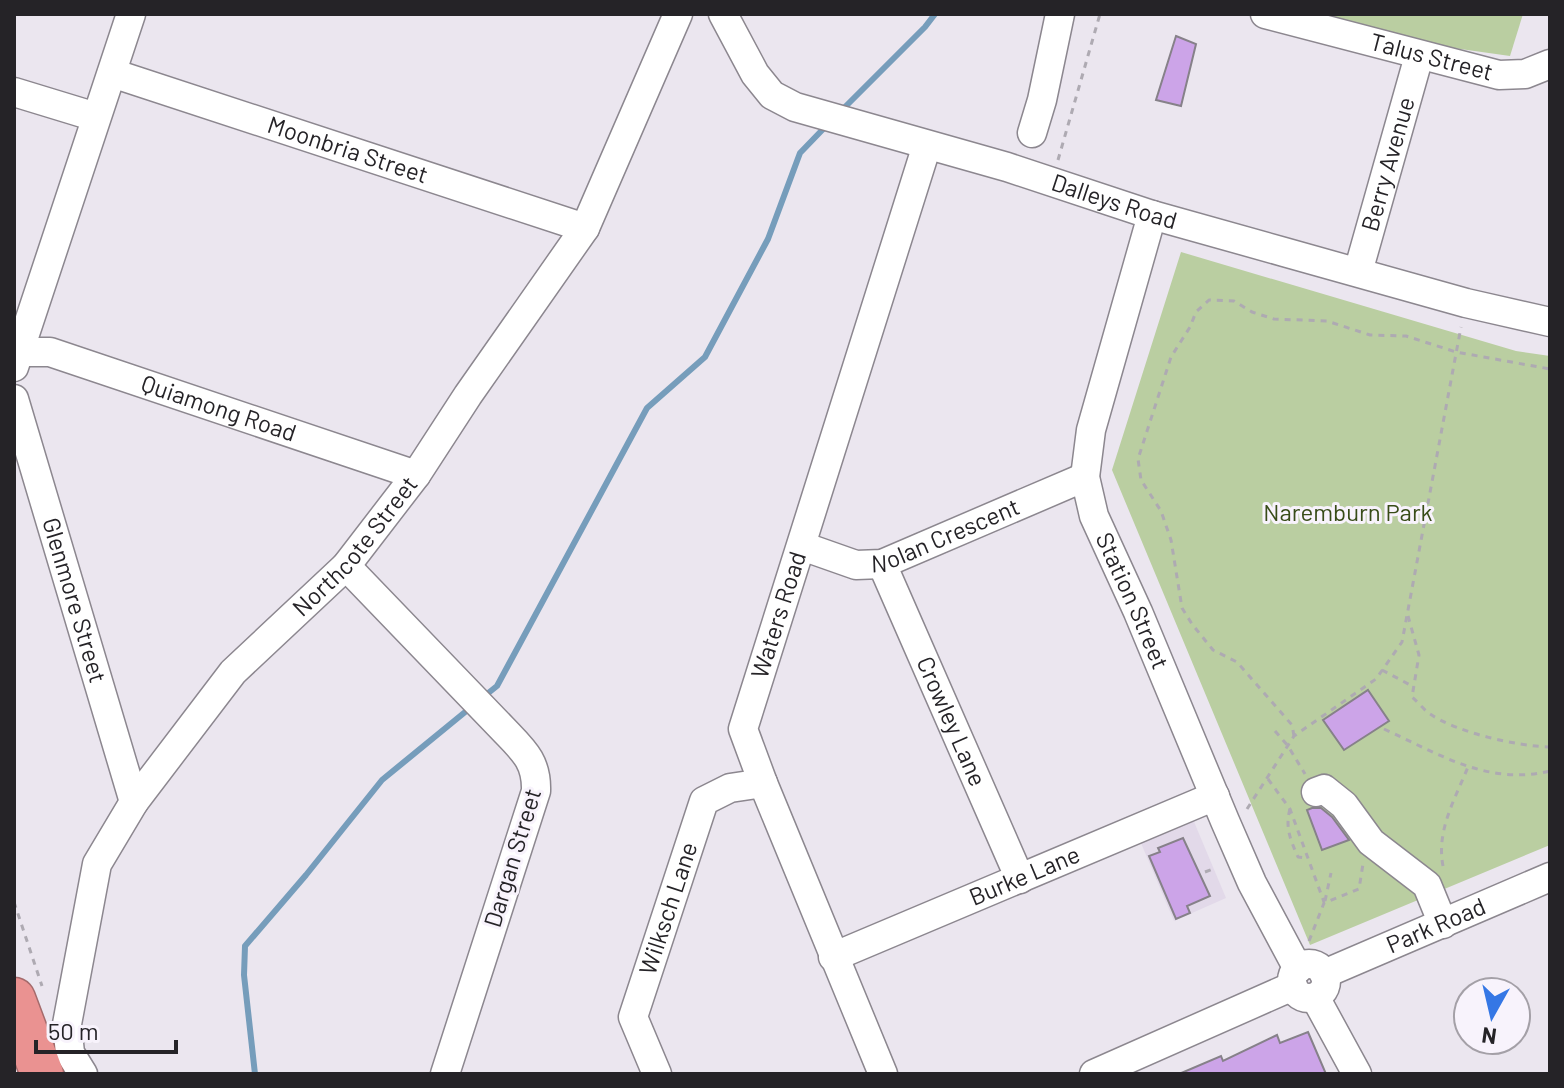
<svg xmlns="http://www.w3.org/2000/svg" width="1564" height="1088" font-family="Barlow,sans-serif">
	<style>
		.built { fill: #e2d9e9 }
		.green { fill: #bacea1 }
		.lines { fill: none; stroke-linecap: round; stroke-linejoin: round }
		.stream { stroke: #769dbb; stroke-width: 6 }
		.building { fill: #cca4e8; stroke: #868189; stroke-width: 2 }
		.minor-casing { stroke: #8c878f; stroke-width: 31 }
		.highway-casing { stroke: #a56b6c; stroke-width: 45 }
		.path { stroke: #aeaab2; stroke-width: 3; stroke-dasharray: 6 6; stroke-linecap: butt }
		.minor { stroke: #fff; stroke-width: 28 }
		.highway { stroke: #ea9291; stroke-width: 42 }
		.labels { text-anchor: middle; stroke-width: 6; stroke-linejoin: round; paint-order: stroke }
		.street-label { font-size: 24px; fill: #252327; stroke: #f8f3fc }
		.park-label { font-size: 24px; fill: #384c18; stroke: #f8f3fc }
	</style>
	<rect width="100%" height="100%" fill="#ebe6ef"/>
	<polygon class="built" points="1192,817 1226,898 1174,921 1138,836"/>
	<g class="green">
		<polygon points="1315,14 1523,14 1510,56 1418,43"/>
		<polygon points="1181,252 1516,351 1550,356 1550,845 1310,945 1112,470"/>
	</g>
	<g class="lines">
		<g class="stream">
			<polyline points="840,112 925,27 935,14"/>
			<polyline points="482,698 497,686 647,408 705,357 768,239 800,153 827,125"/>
			<polyline points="255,1074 244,975 245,946 306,875 382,780 470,708"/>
		</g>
	</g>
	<g class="building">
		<polygon points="1176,36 1196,44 1181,106 1156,100"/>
		<polygon points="1368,690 1389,721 1344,750 1323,720"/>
		<polygon points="1312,808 1321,808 1332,817 1349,840 1322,850 1307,810"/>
		<polygon points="1183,838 1210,896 1187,906 1190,913 1176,919 1149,856 1160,852 1158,848"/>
		<polygon points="1308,1032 1326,1074 1179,1074 1221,1056 1223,1061 1277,1035 1280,1043"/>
	</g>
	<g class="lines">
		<g class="minor-casing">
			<g id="minor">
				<path id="s1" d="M723 14 755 74 772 95 795 107 1007 167 1152 215 1284 252 1466 303 1550 322"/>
				<path id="s2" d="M1265 14 1499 75 1525 74 1550 64"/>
				<path id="s3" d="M112 73 585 228"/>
				<polyline points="14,92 96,117"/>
				<polyline points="1032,133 1042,100 1060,14"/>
				<path id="s4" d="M1152 215 1091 430 1085 477 1094 516 1138 612 1225 821 1252 883 1298 969"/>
				<path id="s5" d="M1358 272 1419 56"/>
				<path id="s6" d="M14 352H50L416 475"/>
				<polyline points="14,367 131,14"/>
				<path id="s7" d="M14 399 134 802"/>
				<path id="s8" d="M802 546 856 565 882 564 1085 477"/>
				<path id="s9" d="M882 564 1020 879"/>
				<path d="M346 566 503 729C523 750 537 761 536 791L445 1074"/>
				<polyline points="1316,792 1324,789 1344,805 1371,842 1427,885 1443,924"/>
				<path id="s10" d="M833 957 1215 796"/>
				<circle cx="1309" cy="981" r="17"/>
				<path id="s11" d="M1324 974 1550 877"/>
				<polyline points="1315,997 1357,1074"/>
				<path id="s12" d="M83 1074 70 1053 67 1024 97 864 134 802 233 672 346 566 416 475 468 395 585 228 678 14"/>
				<path id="s13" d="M657 1074 633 1017 704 801 730 788 763 783"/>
				<path id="s14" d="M883 1074 763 783 743 729 927 145"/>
				<polyline points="1094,1074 1293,986"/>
			</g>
		</g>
		<g class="highway-casing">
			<polyline id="highway" points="14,999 42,1074"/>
		</g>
		<g class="path">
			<polyline points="1058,160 1100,14"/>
			<path d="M1408 616 1419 655 1412 697C1418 702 1424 710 1430 714 1458 733 1517 746 1550 747"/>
			<polyline points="1382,670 1414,687"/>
			<path d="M1384 729C1439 754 1488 786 1550 771"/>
			<polyline points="1275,731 1288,746 1305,774"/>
			<polyline points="1294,736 1292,725 1237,662 1213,650 1192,624 1182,608 1171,540 1161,511 1141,480 1138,459 1171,357 1190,327 1196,312 1209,300 1234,301 1252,312 1274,319 1327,321 1370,335 1406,336 1456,352 1550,369"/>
			<polyline points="1268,779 1290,809 1324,902"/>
			<polyline points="1247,809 1294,736 1376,679 1402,642 1461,327"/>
			<path d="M1290 809C1285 827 1290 839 1298 857L1306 858"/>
			<path d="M1443 866C1436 831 1455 799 1468 767"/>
			<polyline points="1205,872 1216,868"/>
			<polyline points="1325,901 1331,873"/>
			<polyline points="14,902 42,986"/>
			<polyline points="1309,941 1324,903 1359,889 1363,864"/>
		</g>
		<use href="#minor" class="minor"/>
		<use href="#highway" class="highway"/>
	</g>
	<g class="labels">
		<g class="street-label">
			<text dy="8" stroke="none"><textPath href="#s2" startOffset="172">Talus Street</textPath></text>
			<text dy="8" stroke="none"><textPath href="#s3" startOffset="248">Moonbria Street</textPath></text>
			<text dy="8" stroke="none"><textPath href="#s5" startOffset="112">Berry Avenue</textPath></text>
			<text dy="8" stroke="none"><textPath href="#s1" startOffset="454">Dalleys Road</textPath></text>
			<text dy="8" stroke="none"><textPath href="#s6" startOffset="214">Quiamong Road</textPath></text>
			<text dy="8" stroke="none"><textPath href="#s8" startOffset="152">Nolan Crescent</textPath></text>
			<text dy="8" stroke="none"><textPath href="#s12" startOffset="628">Northcote Street</textPath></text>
			<text dy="8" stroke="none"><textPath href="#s7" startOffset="210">Glenmore Street</textPath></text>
			<text dy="8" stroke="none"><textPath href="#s4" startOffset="404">Station Street</textPath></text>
			<text dy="8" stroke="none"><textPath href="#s14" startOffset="492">Waters Road</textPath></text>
			<text dy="8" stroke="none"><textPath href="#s9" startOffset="172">Crowley Lane</textPath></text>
			<text transform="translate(513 858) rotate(-73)" y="8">Dargan Street</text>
			<text dy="8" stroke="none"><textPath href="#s10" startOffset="208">Burke Lane</textPath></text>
			<text dy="8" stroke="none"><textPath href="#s13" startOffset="176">Wilksch Lane</textPath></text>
			<text dy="8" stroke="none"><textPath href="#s11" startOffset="122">Park Road</textPath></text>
		</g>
		<g class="park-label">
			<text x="1348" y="521">Naremburn Park</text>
		</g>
	</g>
	<rect width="1564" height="1088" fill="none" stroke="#252327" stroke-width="32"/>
	<g transform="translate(1492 1016) rotate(188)"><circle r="38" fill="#f8f3fc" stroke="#a4a0a7" stroke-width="2"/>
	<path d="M0-6L14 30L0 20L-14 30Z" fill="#3577e5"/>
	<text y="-12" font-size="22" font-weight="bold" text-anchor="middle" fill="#252327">N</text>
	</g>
	<path d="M36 1040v12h140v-12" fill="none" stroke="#252327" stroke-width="4"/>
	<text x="48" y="1040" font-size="24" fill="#252327" stroke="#f8f3fc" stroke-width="6" paint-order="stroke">50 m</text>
</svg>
